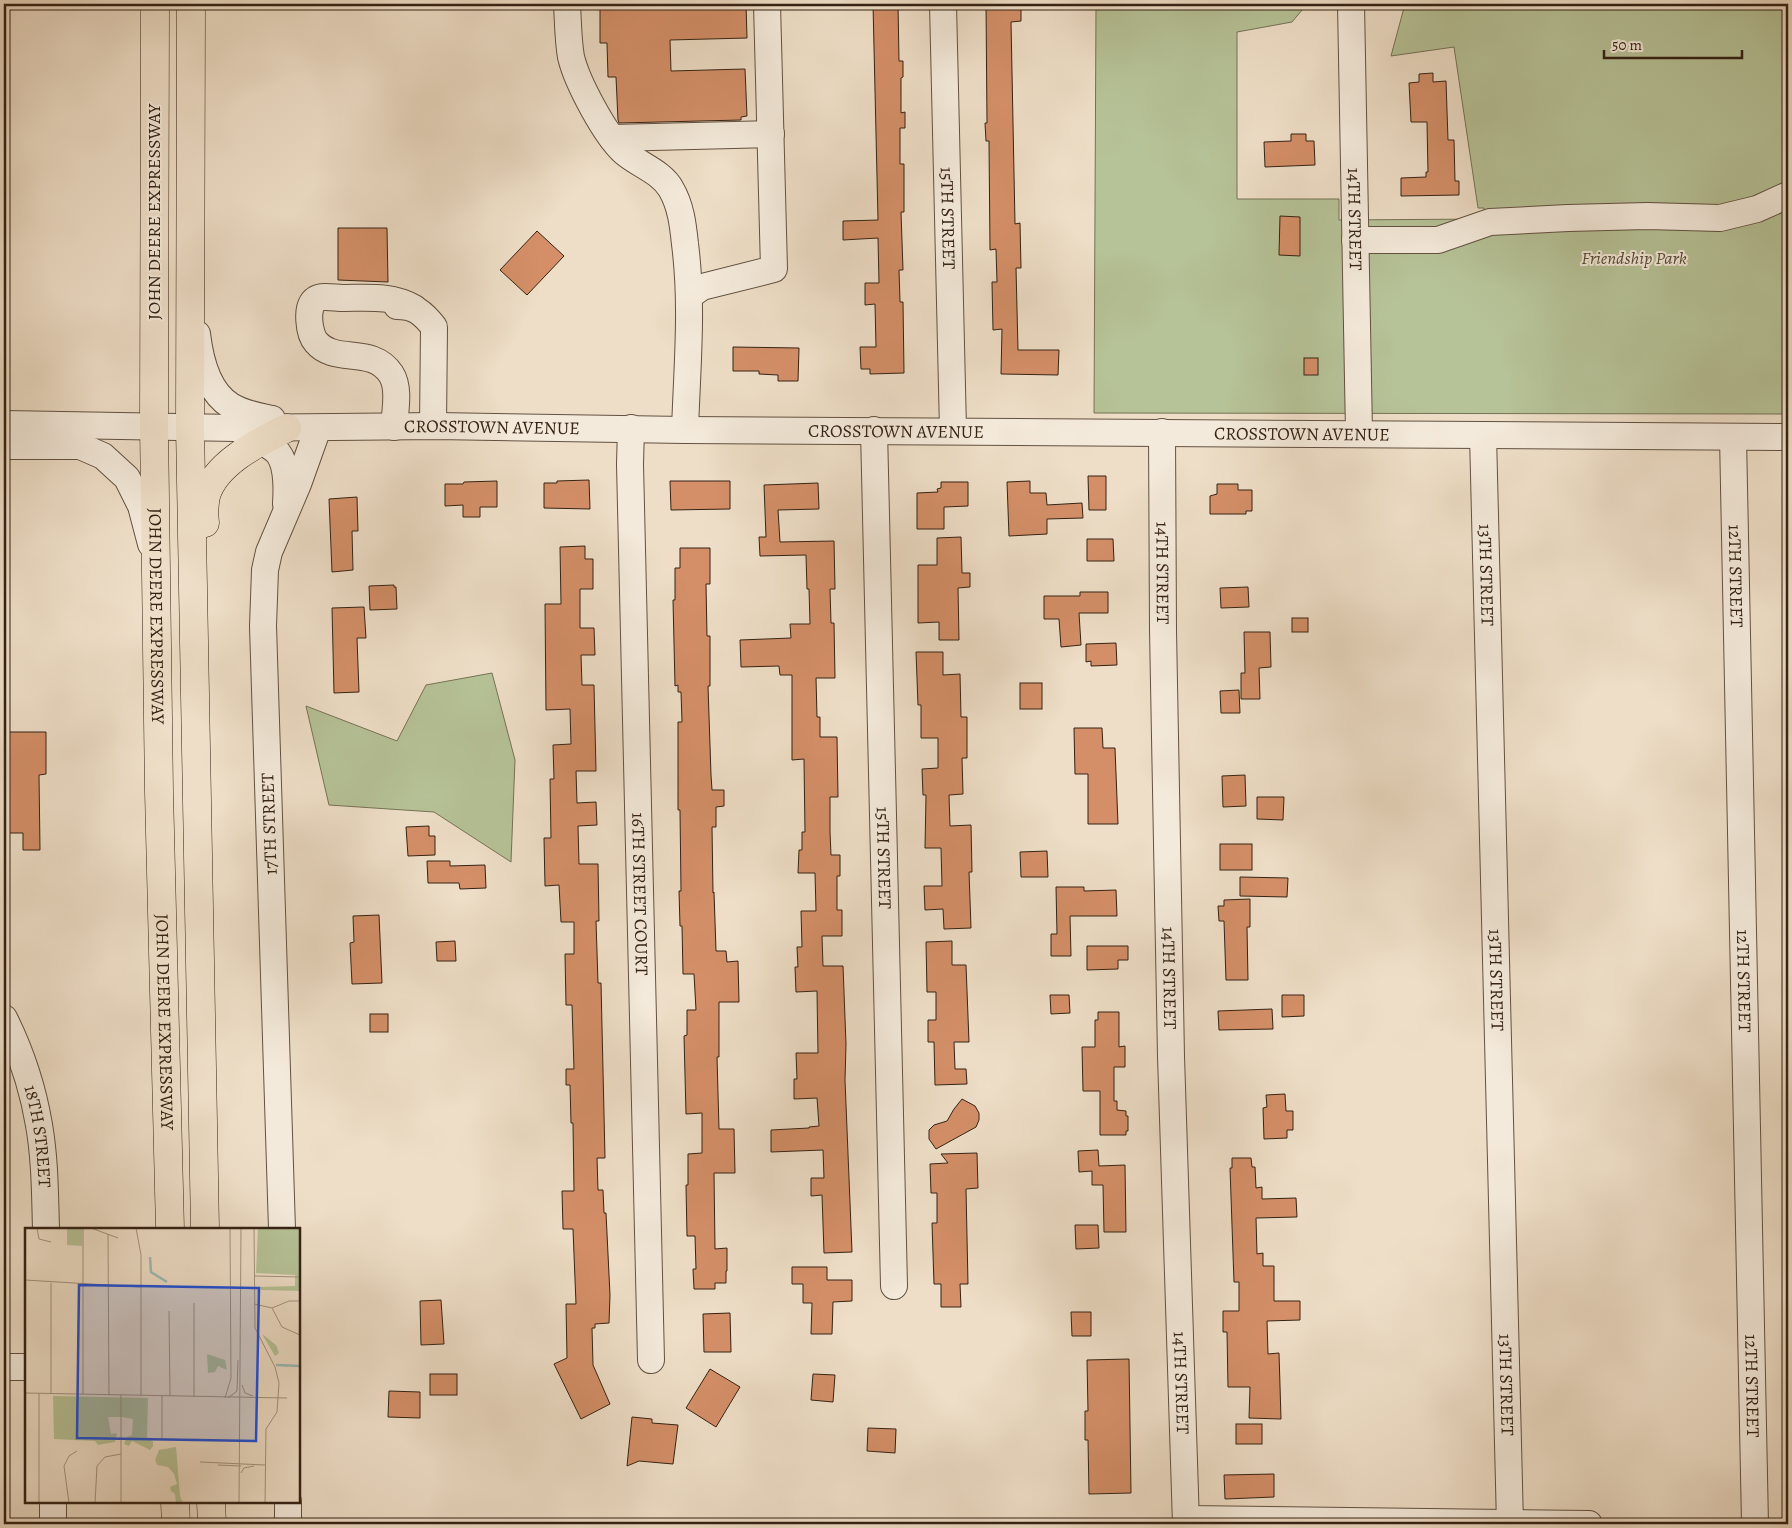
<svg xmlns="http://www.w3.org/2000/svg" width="1792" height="1528" font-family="Alegreya,serif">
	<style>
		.green { fill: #b6c297; stroke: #757256 }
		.building { fill: #d48f68; stroke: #342214 }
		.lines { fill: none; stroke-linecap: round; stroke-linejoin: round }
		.minor-casing { stroke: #625141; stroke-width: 28 }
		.highway-casing { stroke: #342214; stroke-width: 29 }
		.minor { stroke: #f4eadb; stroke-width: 26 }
		.highway { stroke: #eedec7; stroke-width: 28 }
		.labels { text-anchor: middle; stroke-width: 4; stroke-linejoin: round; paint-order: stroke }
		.street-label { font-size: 18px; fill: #342214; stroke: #f4eadb }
		.park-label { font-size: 18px; font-style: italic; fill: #544a35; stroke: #f4eadb }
		.inset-river { fill: none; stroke: #99bcb7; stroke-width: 2.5 }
		.inset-road { fill: none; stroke: #a4937f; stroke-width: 1 }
		.view { fill: #1d4ed8; fill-opacity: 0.15; stroke: #1d4ed8; stroke-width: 2.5 }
		.inset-edge { fill: none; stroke: #342214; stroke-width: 2.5 }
	</style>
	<rect width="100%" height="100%" fill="#eedec7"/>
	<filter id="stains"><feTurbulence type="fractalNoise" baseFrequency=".004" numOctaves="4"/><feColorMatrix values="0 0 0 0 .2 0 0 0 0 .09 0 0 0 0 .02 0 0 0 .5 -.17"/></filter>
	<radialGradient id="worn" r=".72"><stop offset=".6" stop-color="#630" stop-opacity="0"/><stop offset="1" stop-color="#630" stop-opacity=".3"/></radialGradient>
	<g class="green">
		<polygon points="1096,4 1307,4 1292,22 1237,32 1237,199 1339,199 1339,220 1484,219 1484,208 1478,208 1454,47 1391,56 1405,4 1788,4 1788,414 1094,413"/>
		<polygon points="492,673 515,760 511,862 434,812 329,805 306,706 397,741 426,685"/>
	</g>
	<g class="building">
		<polygon points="600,4 746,4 747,38 670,40 671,71 745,69 747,116 741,117 741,120 619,123 618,120 616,77 608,77 607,43 600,43"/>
		<polygon points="873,4 898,4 899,61 903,61 903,77 901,78 901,113 905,112 905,128 900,128 900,164 904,164 904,212 901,212 903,270 899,270 900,302 903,302 904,373 870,374 870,369 861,369 860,347 876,347 875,304 865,305 865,283 879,283 878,238 843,240 843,221 878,220"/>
		<polygon points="986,4 1021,4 1021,21 1011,22 1015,224 1020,223 1021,268 1016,268 1018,350 1059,350 1058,375 1001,374 1002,329 993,330 992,282 997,282 996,249 990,250 989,141 986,141 985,123 987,123"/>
		<polygon points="1433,73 1433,82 1446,81 1448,140 1454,140 1455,181 1459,181 1459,195 1401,196 1401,178 1426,177 1426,172 1428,172 1427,122 1411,122 1409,83 1419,82 1419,74"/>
		<polygon points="1291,134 1306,134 1306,141 1314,141 1315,165 1265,167 1264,142 1291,141"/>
		<polygon points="1280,216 1300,217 1300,256 1279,255"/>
		<polygon points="338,228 387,228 388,282 338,280"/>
		<polygon points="537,231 564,256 527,295 500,270"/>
		<polygon points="733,347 799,348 798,381 778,381 778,375 759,374 759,371 733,371"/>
		<rect x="1304" y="358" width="14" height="17"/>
		<polygon points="1088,476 1106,476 1106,510 1089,510"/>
		<polygon points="589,480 590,509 544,508 544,483 557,483 557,481"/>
		<polygon points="497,481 497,507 480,507 480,517 463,517 463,505 445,506 445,484 463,484 464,482"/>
		<polygon points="670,481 730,481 730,509 671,510"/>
		<polygon points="1030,481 1030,493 1046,493 1047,505 1082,503 1083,518 1047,519 1047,534 1009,536 1007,482"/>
		<polygon points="941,482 968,482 968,506 944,507 944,529 917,529 917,493 938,492 937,489 941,488"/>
		<polygon points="818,483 819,509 778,510 780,542 834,541 835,589 830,589 831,623 834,623 835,678 816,678 817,717 820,717 820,737 837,737 838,797 830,797 830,832 831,855 840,855 840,876 837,876 837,910 842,910 842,936 822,936 823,966 843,966 846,1044 845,1080 852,1252 824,1253 822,1195 811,1196 811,1178 824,1178 823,1150 771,1152 771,1130 809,1128 809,1127 819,1126 817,1098 794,1099 794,1079 797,1079 796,1053 818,1053 817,991 796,992 795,967 798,967 797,947 802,947 801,911 816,911 815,873 798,873 799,850 802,850 802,832 805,832 804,759 792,760 792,675 780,675 779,666 741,667 740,640 791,638 790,624 810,624 809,589 807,589 806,555 760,556 759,537 766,537 764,485"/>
		<polygon points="1217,484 1238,484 1238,490 1252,490 1252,511 1246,511 1246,514 1210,514 1210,496 1217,494"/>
		<polygon points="357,497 358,531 352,531 353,570 332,572 329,499"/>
		<polygon points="961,537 962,573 970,573 970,587 958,588 959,640 939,640 939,622 918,623 918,565 937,565 937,538"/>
		<polygon points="1087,539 1113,539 1114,561 1087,561"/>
		<polygon points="585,546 585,559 593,559 593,589 580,589 580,628 594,628 595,655 581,655 582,685 594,685 596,771 576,771 577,803 596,802 597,825 578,826 579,864 598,864 599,921 596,921 598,983 601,983 605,1158 597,1158 598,1190 603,1190 604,1213 606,1213 610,1295 609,1323 595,1324 595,1328 592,1328 593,1365 610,1404 581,1419 554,1364 567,1358 566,1304 576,1304 573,1229 563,1229 562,1191 574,1191 573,1123 571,1123 570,1085 566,1085 566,1069 574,1069 572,1005 566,1005 565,954 574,954 574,922 561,922 559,885 545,886 544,838 551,838 550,779 554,779 553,745 571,744 570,709 546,710 545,604 561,604 560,547"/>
		<polygon points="680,548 710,548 710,584 706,584 707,636 710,636 710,686 708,686 711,775 712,790 724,790 724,806 716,807 716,827 712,827 713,893 714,892 716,951 726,951 727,962 738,961 739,1002 719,1002 719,1057 717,1057 719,1129 734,1129 735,1173 714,1173 715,1249 727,1248 727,1271 726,1271 726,1283 715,1283 715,1289 694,1289 693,1269 696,1269 695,1236 687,1236 686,1185 688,1185 688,1154 702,1153 702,1113 686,1114 684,1036 687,1035 687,1010 696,1010 694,974 683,974 682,926 680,926 679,891 681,891 680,810 678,810 678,722 682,722 681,692 678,692 678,685 675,686 673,600 675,600 675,568 680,568"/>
		<polygon points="394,585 394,587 396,587 397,609 370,610 369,586"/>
		<polygon points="1248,587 1249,607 1221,608 1220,588"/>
		<polygon points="1080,592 1108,592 1108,613 1079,613 1081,645 1061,647 1059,619 1044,619 1044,596 1080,596"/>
		<polygon points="364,607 366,638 357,638 359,692 334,693 332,608"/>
		<rect x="1292" y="618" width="16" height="14"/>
		<polygon points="1244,632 1270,632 1271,667 1259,668 1260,699 1241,699 1241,673 1245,673"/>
		<polygon points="1116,643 1117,665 1091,666 1091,661 1086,662 1086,644"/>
		<polygon points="916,652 943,652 943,675 960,674 961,717 967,717 967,758 962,758 963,794 949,795 950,826 971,825 972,872 969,872 971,928 944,929 943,909 925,910 924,886 942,886 941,848 925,848 926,795 923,795 922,769 938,768 938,738 921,738 921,705 918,705"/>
		<rect x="1020" y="683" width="22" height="26"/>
		<polygon points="1239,690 1240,713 1221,713 1220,691"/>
		<polygon points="1074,728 1102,728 1103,748 1115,748 1118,824 1088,824 1088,774 1075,774"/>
		<polygon points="5,732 46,732 46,774 39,775 40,850 23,850 23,833 4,833"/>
		<polygon points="1245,775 1246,806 1223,807 1222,776"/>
		<polygon points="1257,797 1284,797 1283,820 1257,819"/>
		<polygon points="429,826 429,836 435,836 435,855 408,856 406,827"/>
		<rect x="1220" y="844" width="32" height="26"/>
		<polygon points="1047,851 1048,877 1021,877 1020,852"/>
		<polygon points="427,861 450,861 450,866 485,865 486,888 460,889 459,883 428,883"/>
		<polygon points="1240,877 1288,878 1287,897 1240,896"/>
		<polygon points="1056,887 1084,887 1084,891 1116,890 1117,916 1070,916 1071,956 1051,956 1051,934 1057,934"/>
		<polygon points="1250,899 1250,927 1247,927 1248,980 1226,980 1224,921 1219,921 1218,906 1224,906 1224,900"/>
		<polygon points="379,915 382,983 352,984 350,943 354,942 353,916"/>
		<polygon points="455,941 456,961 437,961 436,942"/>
		<polygon points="952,941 952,965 966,965 969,1042 954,1042 955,1069 966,1069 967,1084 935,1085 934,1042 928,1042 928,1020 936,1020 936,992 927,992 926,942"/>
		<polygon points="1087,946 1128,946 1128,960 1118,960 1118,969 1087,970"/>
		<polygon points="1050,995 1069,995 1070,1013 1051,1014"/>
		<polygon points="1282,995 1304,995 1304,1016 1282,1017"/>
		<polygon points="1272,1009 1273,1029 1219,1030 1218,1011"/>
		<polygon points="1098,1012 1119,1012 1119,1047 1125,1046 1125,1067 1114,1067 1114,1101 1117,1101 1117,1110 1126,1111 1126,1116 1128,1116 1128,1131 1126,1131 1126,1135 1100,1135 1100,1091 1083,1091 1082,1047 1095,1047 1095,1020 1098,1020"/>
		<rect x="370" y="1014" width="18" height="18"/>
		<polygon points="1285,1094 1286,1111 1293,1111 1293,1130 1287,1130 1287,1138 1264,1139 1263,1108 1267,1107 1266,1095"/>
		<polygon points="962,1099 975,1106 979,1113 979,1120 976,1127 936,1149 929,1139 929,1130 934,1125 947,1121 954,1109"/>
		<polygon points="1098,1150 1099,1166 1125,1165 1126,1232 1104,1232 1103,1185 1092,1185 1092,1171 1079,1172 1078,1151"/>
		<polygon points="977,1153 978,1188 966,1189 968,1284 960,1284 961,1307 941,1307 941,1284 934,1284 932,1223 937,1223 937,1193 931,1193 930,1164 948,1163 941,1154"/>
		<polygon points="1232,1158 1251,1158 1252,1167 1255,1167 1256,1188 1262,1187 1262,1199 1296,1198 1297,1217 1256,1218 1257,1254 1263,1253 1263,1266 1274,1266 1274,1301 1300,1301 1300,1320 1267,1321 1268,1354 1279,1353 1281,1419 1249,1418 1250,1387 1228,1387 1227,1332 1223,1332 1223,1311 1239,1311 1239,1282 1234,1282 1230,1168 1232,1168"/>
		<polygon points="1075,1225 1098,1225 1099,1248 1076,1249"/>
		<polygon points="792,1267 827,1267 827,1280 852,1280 852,1301 833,1302 832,1334 811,1334 812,1303 803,1303 803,1284 792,1284"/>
		<polygon points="441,1300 444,1344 421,1345 420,1301"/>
		<polygon points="1071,1312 1091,1312 1091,1336 1072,1336"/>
		<polygon points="730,1313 731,1352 704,1352 703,1314"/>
		<polygon points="1129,1359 1131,1493 1089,1494 1088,1440 1085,1440 1085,1411 1088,1411 1087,1360"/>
		<polygon points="710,1369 740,1387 716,1427 686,1408"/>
		<rect x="430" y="1374" width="27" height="21"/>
		<polygon points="813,1374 835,1375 833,1402 811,1400"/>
		<polygon points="389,1391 420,1392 420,1418 388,1417"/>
		<polygon points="632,1417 652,1419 652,1423 678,1425 673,1464 639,1461 627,1466"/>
		<rect x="1236" y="1424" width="26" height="20"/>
		<polygon points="868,1428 896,1429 895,1453 867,1451"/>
		<polygon points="1274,1474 1274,1497 1225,1499 1224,1475"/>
	</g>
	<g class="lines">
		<g class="minor-casing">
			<g id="minor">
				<path d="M567 4C568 21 568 40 571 57 577 82 605 135 624 152 639 165 662 172 671 189 681 206 683 225 685 244 693 306 687 368 685 430"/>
				<path id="s1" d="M943 4 953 430"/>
				<path id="s2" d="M1351 4 1359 433"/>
				<polyline points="612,138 771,134"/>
				<polyline points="1355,240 1438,240 1490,222 1568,218 1647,216 1720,218 1757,209 1788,195"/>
				<polyline points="689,296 702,287 774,269 767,4"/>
				<path d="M397 306C415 306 423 313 434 327L433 426"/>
				<path d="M197 334C200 359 208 392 231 406 244 414 259 416 272 419"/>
				<path id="s3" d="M4 424 236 428 437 426 685 430 1788 437"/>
				<path d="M394 427C395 411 400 388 391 374 372 345 335 365 316 342 309 334 305 306 316 299 323 295 335 298 343 298 368 298 391 295 414 308"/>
				<path id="s4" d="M631 428 630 464 651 1360"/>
				<path id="s5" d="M874 430 894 1286"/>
				<path d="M243 432C253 438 270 444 278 453 288 466 287 488 286 504"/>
				<path id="s6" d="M1162 432 1163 630 1171 1056 1186 1524"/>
				<path id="s7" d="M1483 435 1510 1524"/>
				<path id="s8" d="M1733 437 1755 1524"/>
				<polyline points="4,446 80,446 103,456 127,478 141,506 151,544"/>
				<path id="s9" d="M4 1018C20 1050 33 1089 39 1125 45 1159 45 1195 46 1229"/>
				<polyline points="282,1229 263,626 265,570 269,552 298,484 318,428"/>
				<polyline points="4,1367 26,1367"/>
				<polyline points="53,1502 53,1524"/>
				<polyline points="288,1502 288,1524"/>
				<polyline points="1186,1519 1589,1524"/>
			</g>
		</g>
		<g class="highway-casing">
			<g id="highway">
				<path id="s10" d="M155 4 154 426 159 792 170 1229"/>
				<polyline points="191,4 190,427 205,1229"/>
				<path d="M205 523C204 514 204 505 206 496 215 463 259 442 287 428"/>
				<polyline points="175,1502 176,1524"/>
				<polyline points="211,1502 212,1524"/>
			</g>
		</g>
		<use href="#minor" class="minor"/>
		<use href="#highway" class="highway"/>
	</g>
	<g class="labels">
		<g class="street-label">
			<text transform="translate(154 212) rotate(-90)" y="6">JOHN DEERE EXPRESSWAY</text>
			<text dy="6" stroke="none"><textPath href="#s1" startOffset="214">15TH STREET</textPath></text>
			<text dy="6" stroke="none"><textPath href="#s2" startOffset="215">14TH STREET</textPath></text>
			<text dy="6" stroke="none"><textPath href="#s3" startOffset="488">CROSSTOWN AVENUE</textPath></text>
			<text dy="6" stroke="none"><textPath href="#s3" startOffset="892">CROSSTOWN AVENUE</textPath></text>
			<text dy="6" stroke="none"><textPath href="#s3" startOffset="1298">CROSSTOWN AVENUE</textPath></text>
			<text dy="6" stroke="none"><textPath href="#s6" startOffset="141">14TH STREET</textPath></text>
			<text dy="6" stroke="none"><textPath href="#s7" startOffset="140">13TH STREET</textPath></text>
			<text dy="6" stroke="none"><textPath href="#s8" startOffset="139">12TH STREET</textPath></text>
			<text dy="6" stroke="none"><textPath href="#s10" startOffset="612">JOHN DEERE EXPRESSWAY</textPath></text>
			<text transform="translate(269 824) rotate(-92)" y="6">17TH STREET</text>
			<text dy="6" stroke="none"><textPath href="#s5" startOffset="428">15TH STREET</textPath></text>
			<text dy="6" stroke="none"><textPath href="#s4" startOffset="466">16TH STREET COURT</textPath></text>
			<text dy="6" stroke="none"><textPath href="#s6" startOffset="546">14TH STREET</textPath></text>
			<text dy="6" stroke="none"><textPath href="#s7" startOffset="545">13TH STREET</textPath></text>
			<text dy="6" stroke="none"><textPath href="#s8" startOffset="544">12TH STREET</textPath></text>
			<text dy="6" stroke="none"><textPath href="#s10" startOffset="1018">JOHN DEERE EXPRESSWAY</textPath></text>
			<text dy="6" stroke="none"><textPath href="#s9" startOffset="124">18TH STREET</textPath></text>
			<text dy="6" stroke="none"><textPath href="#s6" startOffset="951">14TH STREET</textPath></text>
			<text dy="6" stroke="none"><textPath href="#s7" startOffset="950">13TH STREET</textPath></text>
			<text dy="6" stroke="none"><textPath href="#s8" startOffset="949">12TH STREET</textPath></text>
		</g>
		<g class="park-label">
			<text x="1634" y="264">Friendship Park</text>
		</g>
	</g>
	<g transform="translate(25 1228)">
		<rect width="275" height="275" fill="#eedec7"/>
		<path d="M42 0H57V18L42 17ZM233 0H275V63L236 62 235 59 270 58V47L231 45ZM237 106 251 117 254 125 250 128ZM182 126 200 132 202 142 193 138 190 144 183 145ZM28 168 123 170 122 211 128 213V218L125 222 107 213 104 218 99 216 102 209 107 207 108 191 97 189H83L86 206 92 205 90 214 73 217 70 213 29 211ZM151 219 155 268 158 275H151L150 266 146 263 145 259 152 256 149 246 143 239 132 237 130 232 134 222Z" fill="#b6c297"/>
		<path class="inset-river" d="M125 29 126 44 142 54M251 137 275 138"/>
		<path class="inset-road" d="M12 0 14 11 26 14M58 0V166M66 0 93 10M111 0 116 27V168M229 0 230 100 250 139 254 155 252 184 241 201 240 275M83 6 84 167M229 48 275 49M0 52 115 59M275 73H264L247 80 257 99 275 107M169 75V169M229 76 247 80M144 83 145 168M217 157 220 165 228 168M0 165 262 170M14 165V275M26 165V55M96 167V275M137 168V213M200 170 206 150 205 0M203 170 212 163 213 132M175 234 240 237M193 237 216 238M216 245 219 240 229 238M44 275 39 238 44 228 52 223M70 275 72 238 80 229 96 226M214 275 216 0"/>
		<path class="view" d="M54 57 234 60 231 213 52 210Z"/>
		<rect width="275" height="275" class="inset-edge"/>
	</g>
	<rect width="1792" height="1528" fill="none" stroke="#eedec7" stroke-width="20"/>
	<rect x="5" y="5" width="1782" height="1518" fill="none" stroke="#342214" stroke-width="2.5"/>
	<rect x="10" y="10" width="1772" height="1508" fill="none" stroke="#342214"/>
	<path d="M1604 50v8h138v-8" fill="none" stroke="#342214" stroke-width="2.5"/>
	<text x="1612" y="50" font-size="15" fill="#342214" stroke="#f4eadb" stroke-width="4" paint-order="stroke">50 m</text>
	<rect width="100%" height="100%" filter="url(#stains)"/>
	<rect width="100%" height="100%" fill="url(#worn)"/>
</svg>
